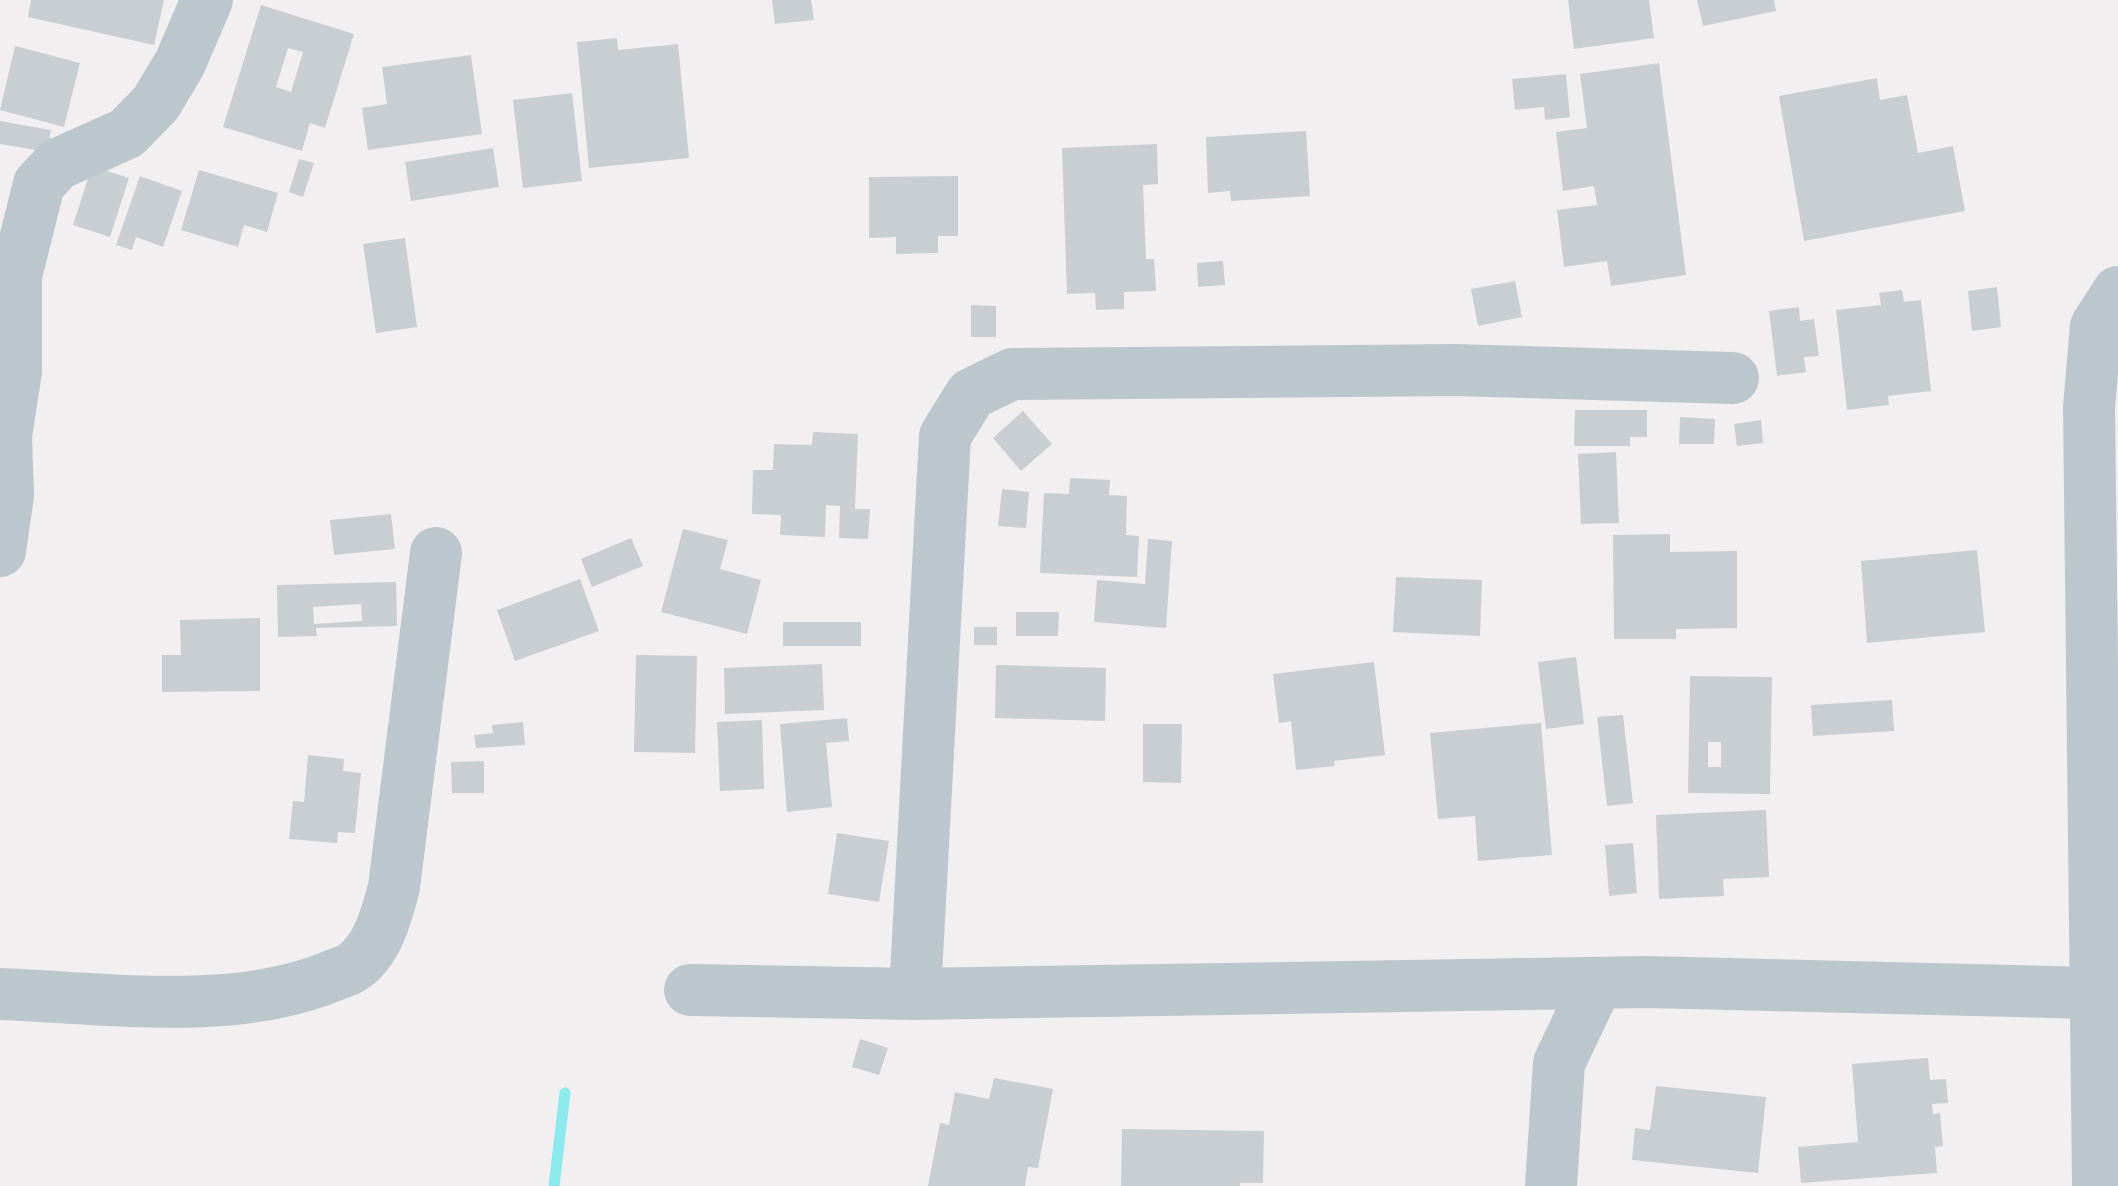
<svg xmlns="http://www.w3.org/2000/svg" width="2118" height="1186" font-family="'Varela Round',sans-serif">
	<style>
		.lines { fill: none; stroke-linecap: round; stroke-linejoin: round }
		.stream { stroke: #8bebec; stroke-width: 11 }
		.building { fill: #c9ced2; fill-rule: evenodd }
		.minor { stroke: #bbc7cc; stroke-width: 52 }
	</style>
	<rect width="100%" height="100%" fill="#f2eff0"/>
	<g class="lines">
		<polyline class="stream" points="554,1186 565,1093"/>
	</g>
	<g class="building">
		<polygon points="31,0 164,0 154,45 28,17"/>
		<polygon points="772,0 811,0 814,20 775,24"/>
		<polygon points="1568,0 1649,0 1654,38 1574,49"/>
		<polygon points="1697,0 1774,0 1776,11 1703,26"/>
		<path d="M261 5 354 34 325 128 310 123 302 151 223 127ZM288 48 303 52 291 92 276 87Z"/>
		<polygon points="617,38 618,50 678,44 689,158 589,168 577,42"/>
		<polygon points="15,46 80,63 64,127 0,110"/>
		<polygon points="471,55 482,134 368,150 362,108 387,104 382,67"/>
		<polygon points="1659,63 1686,275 1611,286 1607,261 1564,267 1557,210 1597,205 1594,186 1563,191 1556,132 1587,128 1580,74"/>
		<polygon points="1566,74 1570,117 1545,120 1544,107 1515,110 1512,79"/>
		<polygon points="1877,78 1880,100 1907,95 1918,153 1953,146 1965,211 1804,241 1779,96"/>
		<polygon points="572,93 582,181 523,188 513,100"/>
		<polygon points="0,121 51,130 48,152 0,144"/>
		<polygon points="1306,131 1310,196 1231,201 1230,191 1208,193 1206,137"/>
		<polygon points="1157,144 1158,184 1143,185 1146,259 1154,259 1156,291 1124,292 1124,309 1096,310 1095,293 1067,294 1062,148"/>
		<polygon points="493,148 499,187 411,201 405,162"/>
		<polygon points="299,159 314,163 303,197 289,192"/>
		<polygon points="92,166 129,178 110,237 73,225"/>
		<polygon points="199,170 278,193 267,232 244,225 238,247 181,230"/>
		<polygon points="140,176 182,191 163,247 136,237 132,250 116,245"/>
		<polygon points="958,176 958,236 938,236 938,253 896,254 896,237 869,238 869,177"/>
		<polygon points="405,238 417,327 376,333 363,244"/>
		<polygon points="1223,261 1225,285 1198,287 1197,263"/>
		<polygon points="1515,281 1522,317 1478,326 1471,289"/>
		<polygon points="1997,287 2001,327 1972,331 1968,291"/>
		<polygon points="1902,290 1904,302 1921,300 1931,391 1888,396 1889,405 1847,410 1836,310 1881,305 1879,293"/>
		<polygon points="971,305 996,306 996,337 971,337"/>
		<polygon points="1799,307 1800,321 1814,319 1819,356 1804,357 1806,372 1777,376 1769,311"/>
		<polygon points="1575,410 1647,410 1647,437 1630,437 1630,446 1574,446"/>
		<polygon points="1023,411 1052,444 1021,471 993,438"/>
		<polygon points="1680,417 1715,419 1714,444 1679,444"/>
		<polygon points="1761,420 1763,443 1737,446 1734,424"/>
		<polygon points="813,432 858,434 855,509 870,509 868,539 839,538 840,506 826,505 825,537 780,535 781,515 752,514 753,470 773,470 774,444 812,445"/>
		<polygon points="1616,452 1619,523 1581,524 1578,454"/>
		<polygon points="1070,478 1110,480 1109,495 1127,496 1126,535 1139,536 1137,577 1040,573 1044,493 1069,494"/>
		<polygon points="1002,489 1029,492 1026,528 998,526"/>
		<polygon points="391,514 395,549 334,555 330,520"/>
		<polygon points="683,529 728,540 720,569 761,580 747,634 661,612"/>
		<polygon points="1670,534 1670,552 1737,551 1737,628 1676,629 1676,639 1614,639 1613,535"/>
		<polygon points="631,538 643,566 592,587 581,559"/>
		<polygon points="1148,539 1172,541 1166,628 1094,622 1097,580 1145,584"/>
		<polygon points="1977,550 1985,632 1867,643 1861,561"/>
		<polygon points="1396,577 1482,580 1480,636 1393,632"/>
		<polygon points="580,579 599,631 515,661 497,610"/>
		<path d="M396 582 397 626 316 628 317 636 278 637 277 585ZM361 604 362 621 314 624 313 607Z"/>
		<polygon points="1016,612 1059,612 1058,636 1016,636"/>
		<polygon points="260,618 260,691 162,692 162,655 181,655 180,620"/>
		<rect x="783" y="622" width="78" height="24"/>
		<rect x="974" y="627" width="23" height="18"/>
		<polygon points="636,655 697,656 695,753 634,752"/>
		<polygon points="1576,657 1584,724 1546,729 1538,662"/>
		<polygon points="1374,662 1385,755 1334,761 1335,766 1296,770 1291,721 1279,723 1273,674"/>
		<polygon points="822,664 824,710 725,714 724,668"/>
		<polygon points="996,665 1106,668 1105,721 995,718"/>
		<path d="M1690 676 1772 677 1770 794 1688 793ZM1708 742H1721V767H1708Z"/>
		<polygon points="1892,700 1894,731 1813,736 1811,705"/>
		<polygon points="1623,715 1633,803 1607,806 1597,717"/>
		<polygon points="847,718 849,741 826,743 832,807 787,812 780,724"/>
		<polygon points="762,720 764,789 720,791 717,722"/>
		<polygon points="523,722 525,745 476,748 474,735 493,733 492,725"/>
		<polygon points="1541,723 1552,855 1478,861 1475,816 1438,819 1430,733"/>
		<polygon points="1143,724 1182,724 1181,783 1143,782"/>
		<polygon points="308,755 344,759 343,771 361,773 355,833 338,832 337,843 289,839 293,801 304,802"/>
		<polygon points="484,761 484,793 452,793 451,762"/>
		<polygon points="1766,810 1769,877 1723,879 1724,896 1659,899 1656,815"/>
		<polygon points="837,833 889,841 879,902 828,894"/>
		<polygon points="1633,843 1637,893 1609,896 1605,845"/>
		<polygon points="860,1039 888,1048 879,1075 852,1067"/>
		<polygon points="1928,1058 1930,1080 1946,1079 1948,1103 1932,1104 1933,1114 1940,1113 1943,1146 1935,1147 1937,1173 1801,1183 1798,1147 1858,1142 1852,1064"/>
		<polygon points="994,1078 1053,1089 1038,1168 1028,1167 1025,1186 928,1186 940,1123 949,1125 955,1092 989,1099"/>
		<polygon points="1656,1086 1766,1097 1758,1173 1632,1160 1635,1128 1650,1130"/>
		<polygon points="1122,1129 1264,1131 1263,1183 1240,1183 1240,1186 1121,1186"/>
	</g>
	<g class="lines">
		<g class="minor">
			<polyline points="0,551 8,495 6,436 16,371 16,276 39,184 58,164 127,133 156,103 180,63 207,0"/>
			<polyline points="690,990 915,994 1647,982 2094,993"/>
			<path d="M0 994C106 998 233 1017 332 976 339 973 348 971 353 967 378 950 387 914 394 887L436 553"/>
			<polyline points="915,994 945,436 971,394 1012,374 1454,370 1733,378"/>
			<polyline points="1551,1186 1559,1063 1597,983"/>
			<polyline points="2098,1186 2089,407 2096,326 2118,292"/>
		</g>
	</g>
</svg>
